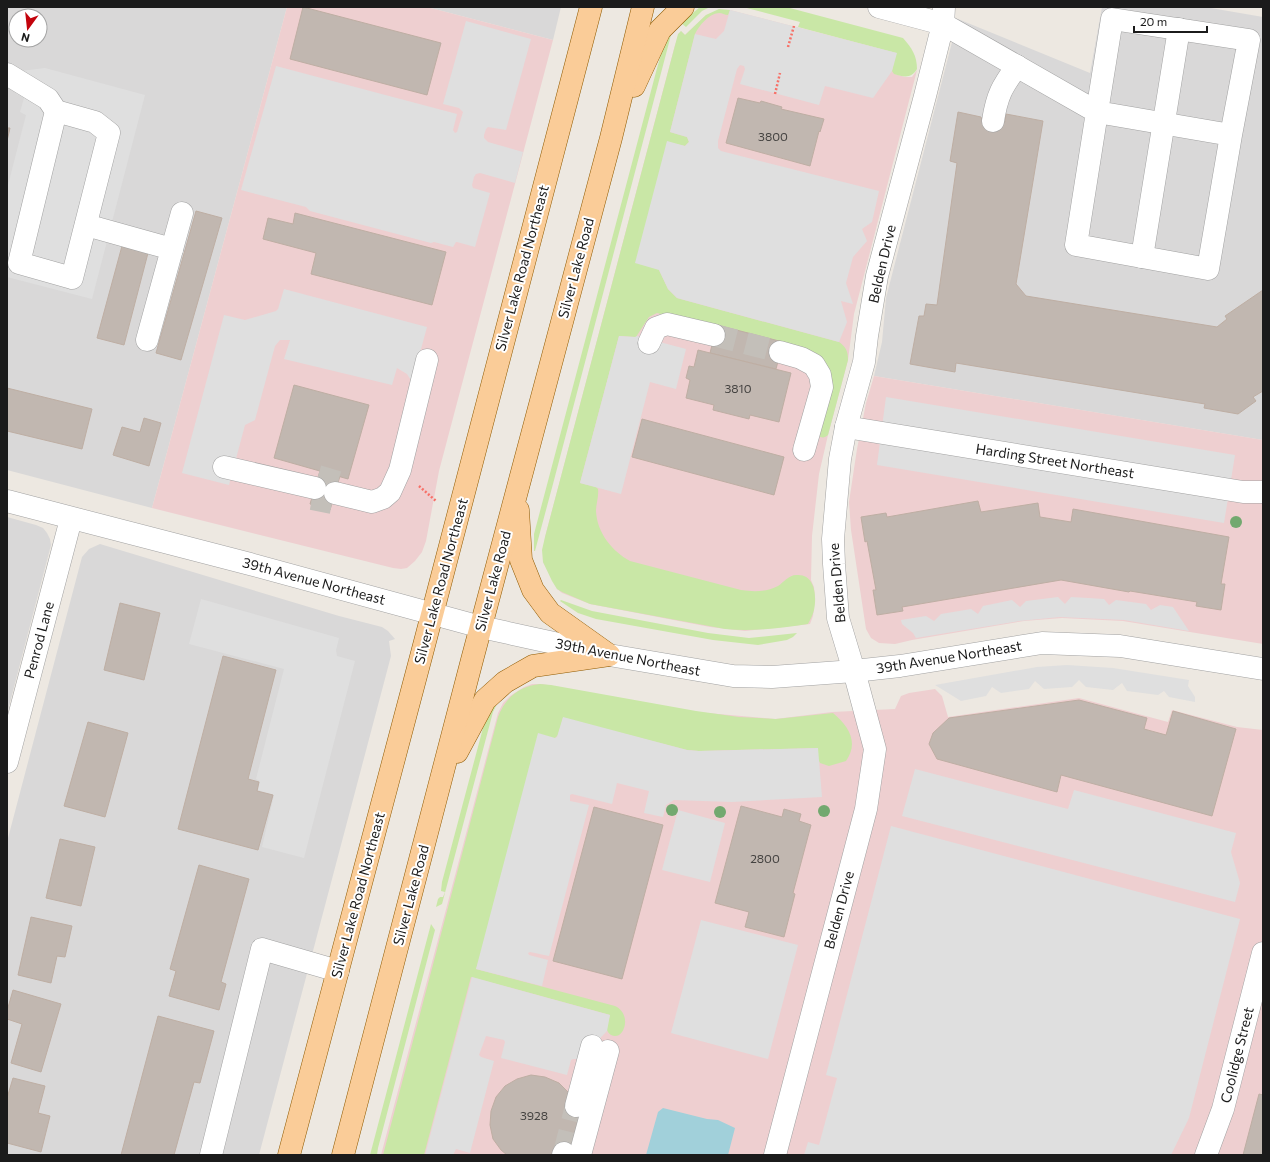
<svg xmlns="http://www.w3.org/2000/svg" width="1270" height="1162" font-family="Commissioner,sans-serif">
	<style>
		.residential { fill: #d9d8d8; fill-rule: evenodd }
		.commercial { fill: #eecfd0 }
		.grass { fill: #c9e7a6 }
		.parking { fill: #dfdfdf }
		.water { fill: #a1d0da }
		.building { fill: #c1b7b0; stroke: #beaea3 }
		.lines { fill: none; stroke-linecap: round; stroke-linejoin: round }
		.minor-tunnel { stroke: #c3bfb9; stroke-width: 22; stroke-dasharray: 22 11; stroke-linecap: butt }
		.minor-casing { stroke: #a2a2a2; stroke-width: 23 }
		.major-casing { stroke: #905b02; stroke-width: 23 }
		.path { stroke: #f77067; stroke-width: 2.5; stroke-dasharray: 2 2; stroke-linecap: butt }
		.minor { stroke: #fff; stroke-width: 22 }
		.major { stroke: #facc98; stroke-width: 22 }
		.tree { fill: #72a96f }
		.labels { text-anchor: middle; stroke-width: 4; stroke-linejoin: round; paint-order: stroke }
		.number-label { font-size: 12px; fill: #444240 }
		.street-label { font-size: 14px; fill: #1b1b1b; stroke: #fff }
	</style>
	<rect width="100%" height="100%" fill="#ede8e1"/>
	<g class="residential">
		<path d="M7 7H287L152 508 7 470ZM16 16H40V40H16Z"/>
		<polygon points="427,7 561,7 553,40"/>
		<polygon points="1102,7 1205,7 1263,17 1263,440 874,376 882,342 886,298 958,19 1090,73"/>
		<polygon points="7,517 36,525 43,528 47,533 50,539 51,545 7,714"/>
		<polygon points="100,544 339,616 382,627 388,631 395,639 389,641 391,656 259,1155 7,1155 7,842 82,557 89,549"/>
	</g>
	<g class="commercial">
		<polygon points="287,7 427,7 553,40 439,471 426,541 422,552 415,561 407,568 401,569 393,568 152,508"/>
		<polygon points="730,10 897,53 895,74 905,77 912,77 917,70 854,314 848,360 828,435 819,474 812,536 811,580 814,587 815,599 813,616 810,624 745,631 710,627 590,604 562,593 557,589 543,562 545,537 675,45 681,31 685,35 706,15"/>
		<polygon points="874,376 1263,440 1263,644 1123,621 1062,618 1024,621 912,640 895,644 879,643 871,638 866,629 851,530 849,502 857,449 866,403"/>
		<polygon points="532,684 542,684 696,712 775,719 832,712 895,709 901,696 909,693 935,689 942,696 948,717 1079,698 1168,722 1172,710 1237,727 1263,730 1263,1155 381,1155 498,713 503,703 510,696 524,687"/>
	</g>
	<g class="grass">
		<polygon points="700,7 710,7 702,11 686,27 681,23"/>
		<path d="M743 7H786L903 38C912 48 917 56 917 69 911 79 904 77 894 74L892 71 896 53 798 27 800 22Z"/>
		<path d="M719 9 730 10 728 15C725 15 722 13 719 13 708 14 699 26 695 34L670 132 687 137 689 142 685 146 667 142 659 270 668 289 677 298 839 342C846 347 848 351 848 360L828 435C825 438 822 438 818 436L826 382 716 328 657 313 649 317 636 337 619 336 580 483 596 487 598 489C599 496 596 504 596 511 597 533 612 551 630 561L741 590C754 592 766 592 778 586 784 582 789 575 796 575 815 573 817 596 814 610 813 615 810 620 808 624 780 628 753 632 725 629L590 604 562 592 557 589 552 581 543 562 542 550 545 537 678 34 681 31 685 35 706 15Z"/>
		<path d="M671 35 553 484 535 551H534V534L656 72C660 59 662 45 671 35Z"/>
		<polygon points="561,600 592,611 708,633 749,638 797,633 793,637 787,640 758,645 713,640 596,619 578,613 560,601"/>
		<path d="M540 684 551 685 696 711 739 717 776 719 833 713C849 726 859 743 846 761L829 766 820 763 818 759V748L699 751 687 750 563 718 558 735 555 738 476 969 615 1006C633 1014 624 1042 611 1035 609 1034 608 1032 607 1030 606 1026 609 1019 610 1015L471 977 424 1155H383L498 717C505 698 519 686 540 684Z"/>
		<polygon points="494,706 496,706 493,712 442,904 436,907 438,899 440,897 443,897 445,892 441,891 442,882 483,728 486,721"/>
		<polygon points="431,924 435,930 378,1148 377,1155 370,1155"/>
	</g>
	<g class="parking">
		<polygon points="730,10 897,53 892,71 873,98 825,86 819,105 740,84 745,69 744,66 740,65 737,69 718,141 718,148 721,151 879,191 872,222 862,229 867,241 853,257 846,283 853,304 841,301 847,322 839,342 677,298 668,289 659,270 635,263 667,141 685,146 689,142 687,137 670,132 695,34 716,39 724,31"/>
		<polygon points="466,21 531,39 506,130 488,127 486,129 484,135 484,138 488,142 523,152 515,183 480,173 476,174 474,177 472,185 473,188 490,193 475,247 457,242 456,242 453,247 434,242 431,243 310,211 306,207 241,190 276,66 457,114 453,130 455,133 457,132 463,112 459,108 443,104"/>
		<polygon points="45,68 145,95 92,299 7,277 7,189 26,115 20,112 24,98 15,93 21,71"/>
		<polygon points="284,289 427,327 412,382 407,374 397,368 392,385 284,359 290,340 280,340 275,346 255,420 245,425 229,485 182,473 224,315 245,320 276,311 278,309"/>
		<polygon points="619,336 635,337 637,336 686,349 676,389 650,382 621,494 580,483"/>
		<polygon points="886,397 1235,455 1224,523 877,465"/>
		<polygon points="1058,597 1065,604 1071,597 1088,598 1104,599 1109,605 1116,600 1146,604 1151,610 1160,605 1173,607 1189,631 1124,620 1060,617 1019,621 916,638 913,633 902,624 901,620 926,616 934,621 941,614 971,609 978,614 983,606 1012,600 1020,607 1026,601"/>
		<polygon points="201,599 339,638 336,650 337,656 355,661 304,858 262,847 274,795 258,790 260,781 256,779 284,669 189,644"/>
		<polygon points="1067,665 1113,668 1189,680 1188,686 1195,697 1195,702 1169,697 1164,691 1158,695 1127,691 1122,683 1113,690 1086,687 1079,680 1072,687 1044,689 1035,681 1029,689 1001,693 992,687 986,696 961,701 935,685 1037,667"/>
		<polygon points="563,717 687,750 699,751 818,748 822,797 732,802 674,800 666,805 663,817 644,813 649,791 617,783 612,804 572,794 570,795 570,801 589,805 549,956 530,952 528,953 529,955 548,960 542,986 476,969 538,733 555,738 557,737"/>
		<polygon points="915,769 1068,809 1074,790 1236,833 1231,852 1240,883 1235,902 902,816"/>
		<polygon points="678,810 725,823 710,882 662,870"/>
		<polygon points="891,826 1240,919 1189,1118 1171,1155 804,1155 808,1142 819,1145 837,1078 826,1075"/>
		<polygon points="701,920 798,945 768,1059 671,1033"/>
		<polygon points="472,977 610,1015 607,1031 580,1059 573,1059 571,1060 567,1075 501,1058 505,1042 504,1040 486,1036 479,1055 481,1057 494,1061 470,1153 456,1149 453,1155 425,1155"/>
	</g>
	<polygon class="water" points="663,1108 707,1119 718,1120 735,1128 728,1155 646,1155 658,1112"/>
	<g class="building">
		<polygon points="303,7 441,43 427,95 290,59"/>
		<polygon points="738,98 760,103 761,101 782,107 781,109 824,119 820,132 819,131 810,166 726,143"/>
		<polygon points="958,112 981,117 982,120 993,121 1005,122 1006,114 1043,121 1016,284 1026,296 1217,327 1227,319 1225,316 1263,290 1263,391 1253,397 1256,401 1238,414 1204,408 1205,404 956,363 955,372 910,364 919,316 924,316 926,304 937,305 957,163 950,161"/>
		<polygon points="7,128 10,128 7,141"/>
		<polygon points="196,211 222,218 181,360 156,353"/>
		<polygon points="295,213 446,252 432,305 311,274 316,253 263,239 268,218 293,224"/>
		<polygon points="122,246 148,253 124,345 97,338"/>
		<polygon points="717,325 783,342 776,369 710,353"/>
		<polygon points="698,350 791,373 779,422 750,415 749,419 713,410 714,405 686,398 690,380 686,378 689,366 694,367"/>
		<polygon points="294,385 369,405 348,479 274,458"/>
		<polygon points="7,388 92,409 82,449 7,431"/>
		<polygon points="144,418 161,423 149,466 113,455 122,427 140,432"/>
		<polygon points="642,419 784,457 774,495 632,457"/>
		<polygon points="320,471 340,476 330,510 310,504"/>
		<polygon points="978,501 981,512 1038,503 1040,517 1071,522 1073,509 1229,537 1221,584 1225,584 1221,610 1196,606 1197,602 1130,591 1129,592 1061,580 902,607 903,611 877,615 873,590 876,590 867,541 865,542 861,517 886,513 887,517"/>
		<polygon points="120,603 160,613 144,680 104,670"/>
		<polygon points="223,656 276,670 248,779 259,782 257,791 273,795 258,850 178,829"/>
		<polygon points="1079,700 1147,718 1144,729 1166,735 1173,711 1236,729 1212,816 1061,775 1057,792 937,759 929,744 933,733 949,718"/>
		<polygon points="88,722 128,733 105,817 64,806"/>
		<polygon points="741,806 782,817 784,809 801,814 799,821 811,825 793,893 795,894 784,937 745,927 749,912 715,903"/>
		<polygon points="594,807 663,825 622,979 553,961"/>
		<polygon points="60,839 95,847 81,906 46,898"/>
		<polygon points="199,865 249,879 221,982 226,984 219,1010 169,996 176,971 170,969"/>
		<polygon points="31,917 72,926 65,957 57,956 51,983 18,975"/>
		<polygon points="13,990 61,1004 41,1072 11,1063 22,1024 7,1019 7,1011"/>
		<polygon points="158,1016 214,1031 200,1083 194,1082 174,1155 121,1155"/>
		<polygon points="531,1075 545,1077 559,1083 570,1094 577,1107 579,1122 576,1137 568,1150 561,1155 507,1155 501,1150 493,1139 490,1125 491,1111 496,1097 505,1086 517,1079"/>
		<polygon points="13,1078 45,1086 38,1113 50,1116 41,1152 7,1143 7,1098"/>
		<polygon points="1259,1094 1263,1095 1263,1155 1243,1155"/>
	</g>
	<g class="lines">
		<g class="minor-tunnel">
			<polyline points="714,335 780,352"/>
			<polyline points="318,476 338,482"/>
			<polyline points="312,499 332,503"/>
			<polyline points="564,1153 576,1106"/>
		</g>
		<g class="minor-casing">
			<g id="minor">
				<polyline points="879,7 943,24 1097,112 1076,245 1208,269 1231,135 1097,112 1112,19 1249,40 1231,135"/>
				<polyline points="7,74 48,99 56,111 95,122 109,133 72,278 19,263 56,111"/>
				<path d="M993 121C997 95 1002 87 1017 66"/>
				<polyline points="86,225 172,249 147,340"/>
				<polyline points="172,249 182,213"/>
				<polyline points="1142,257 1179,29"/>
				<polyline points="649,343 656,328 667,324 714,335"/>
				<polyline points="780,352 801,358 814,365 820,375 822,387 804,450"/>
				<polyline points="846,427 1243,492 1263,492"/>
				<polyline points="224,467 315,488"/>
				<polyline points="335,493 372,502 383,498 390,492 400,470 427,360"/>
				<polyline points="7,501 250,564 481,627 609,655 733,676 772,677 854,671 900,666 1042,643 1120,646 1263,669"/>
				<polyline points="7,762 71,519"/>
				<polyline points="576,1106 592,1046"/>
				<polyline points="211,1155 262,949 338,971"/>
				<polyline points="563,1155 564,1153"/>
				<polyline points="580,1155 608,1051"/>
				<polyline points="775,1155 866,809 875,749 854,671 838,618 834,564 833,539 840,459 846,427 864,362 867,336 877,276 925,96 943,24 944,7"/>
				<polyline points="1206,1155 1223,1109 1263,953"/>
			</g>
		</g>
		<g class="major-casing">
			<g id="major">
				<polyline points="634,86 660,30 683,7"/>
				<polyline points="518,510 521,560 533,590 550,613 609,655"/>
				<polyline points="457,752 485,700 505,682 533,666 609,655"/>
				<polyline points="289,1155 422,653 591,7"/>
				<polyline points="343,1155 472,660 611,138 643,7"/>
			</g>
		</g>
		<g class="path">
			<polyline points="788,47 794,26"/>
			<polyline points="775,94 780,73"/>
			<polyline points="419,486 436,501"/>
		</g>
		<use href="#minor" class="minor"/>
		<use href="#major" class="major"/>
	</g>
	<g class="tree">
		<circle cx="1236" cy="522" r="6"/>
		<circle cx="672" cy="810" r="6"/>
		<circle cx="824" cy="811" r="6"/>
		<circle cx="720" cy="812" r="6"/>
	</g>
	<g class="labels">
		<g class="number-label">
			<text x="773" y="141">3800</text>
			<text x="738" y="393">3810</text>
			<text x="765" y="863">2800</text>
			<text x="534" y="1120">3928</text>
		</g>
		<g class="street-label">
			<text transform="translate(882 264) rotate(-77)" y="5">Belden Drive</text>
			<text transform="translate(522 268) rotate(-75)" y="5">Silver Lake Road Northeast</text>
			<text transform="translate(576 268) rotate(-75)" y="5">Silver Lake Road</text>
			<text transform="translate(1055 461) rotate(9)" y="5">Harding Street Northeast</text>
			<text transform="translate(314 581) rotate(15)" y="5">39th Avenue Northeast</text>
			<text transform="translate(441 581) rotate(-75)" y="5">Silver Lake Road Northeast</text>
			<text transform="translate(493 581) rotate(-75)" y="5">Silver Lake Road</text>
			<text transform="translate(837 583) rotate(-95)" y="5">Belden Drive</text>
			<text transform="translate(39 640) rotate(-75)" y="5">Penrod Lane</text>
			<text transform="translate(628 657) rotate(11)" y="5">39th Avenue Northeast</text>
			<text transform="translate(949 657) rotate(-9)" y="5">39th Avenue Northeast</text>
			<text transform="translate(358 895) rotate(-75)" y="5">Silver Lake Road Northeast</text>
			<text transform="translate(411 895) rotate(-75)" y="5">Silver Lake Road</text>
			<text transform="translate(839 910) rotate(-75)" y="5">Belden Drive</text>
			<text transform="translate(1237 1055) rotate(-76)" y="5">Coolidge Street</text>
		</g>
	</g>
	<rect width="1270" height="1162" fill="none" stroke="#1b1b1b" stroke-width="16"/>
	<g transform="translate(28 28) rotate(195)"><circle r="19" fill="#ffffff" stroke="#a4a4a4"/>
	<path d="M0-3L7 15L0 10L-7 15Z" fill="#c3030c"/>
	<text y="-6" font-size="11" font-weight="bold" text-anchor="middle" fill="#1b1b1b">N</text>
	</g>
	<path d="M1134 26v6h73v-6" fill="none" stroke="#1b1b1b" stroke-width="2"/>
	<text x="1140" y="26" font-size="12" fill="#1b1b1b" stroke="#ffffff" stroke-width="3" paint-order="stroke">20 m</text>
</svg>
